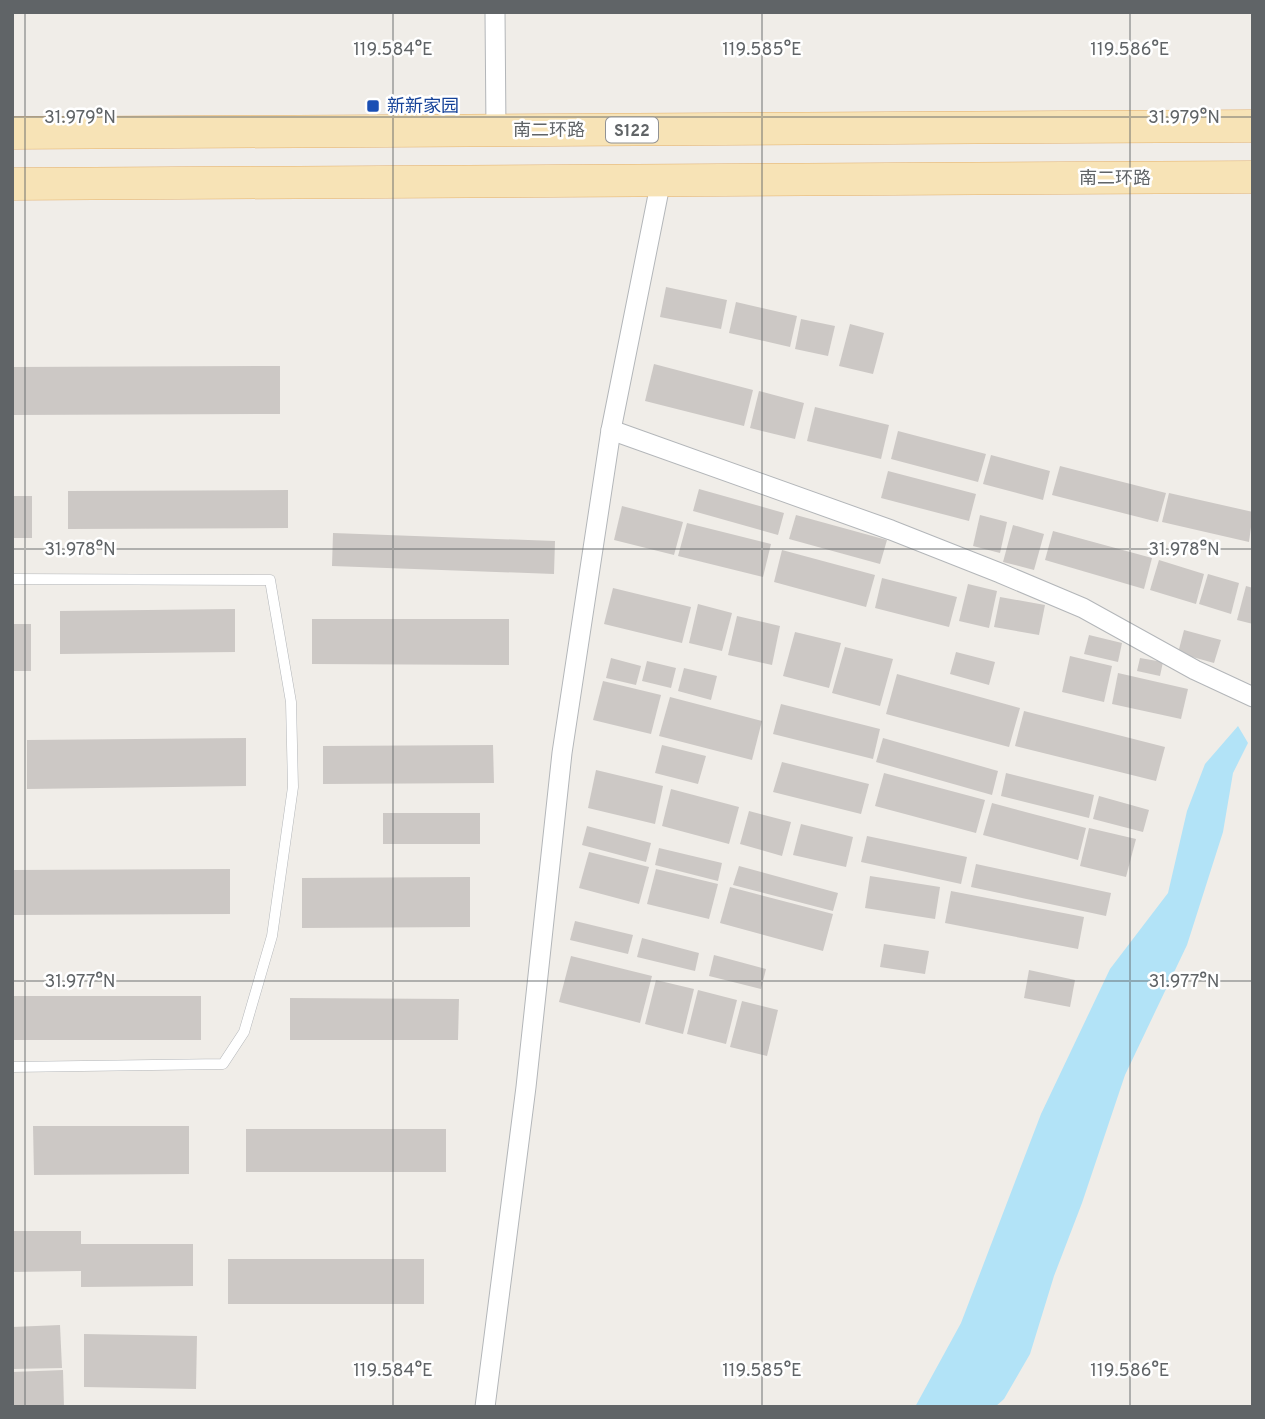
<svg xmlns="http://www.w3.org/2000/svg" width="1265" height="1419" font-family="Overpass,'Noto Sans SC',sans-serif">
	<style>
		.water { fill: #b2e3f7 }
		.building { fill: #ccc8c5 }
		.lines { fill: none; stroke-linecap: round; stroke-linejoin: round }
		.lane-casing { stroke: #b3b6b9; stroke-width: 11 }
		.street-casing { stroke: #b3b6b9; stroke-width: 21 }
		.primary-casing { stroke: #e4b16d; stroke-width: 33 }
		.lane { stroke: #fff; stroke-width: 10 }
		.street { stroke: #fff; stroke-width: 19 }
		.primary { stroke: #f7e3b6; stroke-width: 32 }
		.ticks { fill: none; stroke: #606467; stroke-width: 2; stroke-opacity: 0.45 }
		.transit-dot { fill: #1a4fb4; stroke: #fff; stroke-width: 2.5 }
		.labels { text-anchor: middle; stroke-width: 5; stroke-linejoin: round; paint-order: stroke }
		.shield { fill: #fff; stroke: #909295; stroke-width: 2 }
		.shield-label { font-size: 16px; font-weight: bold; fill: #606467 }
		.transit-label { font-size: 18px; fill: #164399; stroke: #fff; text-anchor: start }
		.street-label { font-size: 18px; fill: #606467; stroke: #fff }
		.ticks-label { font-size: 18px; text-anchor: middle; fill: #606467; stroke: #fff; stroke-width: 5; stroke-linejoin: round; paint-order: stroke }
	</style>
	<rect width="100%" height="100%" fill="#f0ede8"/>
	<polygon class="water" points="1238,726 1248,743 1233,773 1223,832 1187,945 1125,1075 1082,1203 1054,1276 1030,1354 1004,1399 995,1407 915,1407 961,1323 1041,1114 1110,969 1168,893 1187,811 1205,764"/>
	<g class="building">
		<polygon points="666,287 727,300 721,329 660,317"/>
		<polygon points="736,302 797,316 790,347 729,333"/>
		<polygon points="801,319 835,326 828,356 795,349"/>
		<polygon points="850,324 884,333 873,374 839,366"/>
		<polygon points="654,364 753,390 744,426 645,401"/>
		<polygon points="280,366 280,414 12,415 12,367"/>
		<polygon points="759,391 804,403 795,439 750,428"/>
		<polygon points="815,407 889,425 881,459 807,441"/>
		<polygon points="898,431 986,454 978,482 891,459"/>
		<polygon points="991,455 1050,471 1043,500 983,484"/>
		<polygon points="1060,466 1166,493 1158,522 1052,495"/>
		<polygon points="888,471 976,494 969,521 881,498"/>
		<polygon points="699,489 784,513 778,535 693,511"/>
		<polygon points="288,490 288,528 68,529 68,491"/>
		<polygon points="1169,493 1253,512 1249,542 1162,522"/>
		<rect x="12" y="496" width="20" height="42"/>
		<polygon points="622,506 683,522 674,555 614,540"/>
		<polygon points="796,515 887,540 880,564 789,539"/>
		<polygon points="980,515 1007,522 1000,553 973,546"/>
		<polygon points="687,523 771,544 763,577 678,556"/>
		<polygon points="1013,525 1044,534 1034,570 1003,562"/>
		<polygon points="1053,531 1152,558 1144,589 1045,560"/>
		<polygon points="333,533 555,541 554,574 332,566"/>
		<polygon points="782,550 875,575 866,607 774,582"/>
		<polygon points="1159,560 1204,574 1196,604 1150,590"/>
		<polygon points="1208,574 1239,583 1231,614 1199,604"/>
		<polygon points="882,578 957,597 949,627 875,608"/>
		<polygon points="968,584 997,591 989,628 959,621"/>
		<polygon points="1246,586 1253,588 1253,624 1237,620"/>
		<polygon points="613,588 691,607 682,643 604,624"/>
		<polygon points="1000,597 1045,605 1039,635 994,627"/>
		<polygon points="698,604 732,613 722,651 689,643"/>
		<polygon points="235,609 235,652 60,654 60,611"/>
		<polygon points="737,616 780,626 772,665 728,655"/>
		<polygon points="312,619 509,619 509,665 312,664"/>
		<rect x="12" y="624" width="19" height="47"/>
		<polygon points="1184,630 1221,640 1214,663 1178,653"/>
		<polygon points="795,632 841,643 829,688 783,676"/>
		<polygon points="1089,635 1122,643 1118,662 1084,654"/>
		<polygon points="845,647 893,659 880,706 832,693"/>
		<polygon points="956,652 995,662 989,685 950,674"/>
		<polygon points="1070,656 1112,666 1104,702 1062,692"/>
		<polygon points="611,658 641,666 636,685 606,678"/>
		<polygon points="1140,658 1163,662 1160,676 1137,671"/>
		<polygon points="647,661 676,668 671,688 642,681"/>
		<polygon points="684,668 717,676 711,700 678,691"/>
		<polygon points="1118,673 1188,689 1181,719 1112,704"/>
		<polygon points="897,674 1020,708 1009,747 886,714"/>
		<polygon points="603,681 661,695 651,734 593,720"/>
		<polygon points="670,697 762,721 752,760 659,736"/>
		<polygon points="781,704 880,729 873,759 773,734"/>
		<polygon points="1024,711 1165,747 1156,781 1015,746"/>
		<polygon points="246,738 246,786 27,789 27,740"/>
		<polygon points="883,738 998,771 992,795 876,762"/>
		<polygon points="493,745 494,783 323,784 323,746"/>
		<polygon points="662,745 706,756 698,784 655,773"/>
		<polygon points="782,762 869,784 861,814 773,792"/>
		<polygon points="596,770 663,786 655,824 588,808"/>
		<polygon points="884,773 985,800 976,833 875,806"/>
		<polygon points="1006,773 1094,795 1089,818 1001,796"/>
		<polygon points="671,789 739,807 729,844 662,826"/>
		<polygon points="1099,796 1149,810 1143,832 1093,819"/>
		<polygon points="992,803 1086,828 1078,860 983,835"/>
		<polygon points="749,811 791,822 782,856 740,844"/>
		<rect x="383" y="813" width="97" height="31"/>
		<polygon points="801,824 853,837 846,867 793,855"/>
		<polygon points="587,826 651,843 646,862 582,845"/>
		<polygon points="1089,828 1136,839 1126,877 1080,866"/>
		<polygon points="867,836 967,857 961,884 861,862"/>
		<polygon points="659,848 722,863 718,881 655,865"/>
		<polygon points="589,852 649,867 639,904 579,888"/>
		<polygon points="976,864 1111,893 1106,916 971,887"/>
		<polygon points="739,866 838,893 833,911 733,885"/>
		<polygon points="230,869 230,914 12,915 12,870"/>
		<polygon points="656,869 718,884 709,919 647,904"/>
		<polygon points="870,876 940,887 935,919 865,908"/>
		<polygon points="470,877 470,927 302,928 302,878"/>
		<polygon points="730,887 833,914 823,951 720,923"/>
		<polygon points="951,891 1084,917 1078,949 945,923"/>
		<polygon points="575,921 633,935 628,954 570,940"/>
		<polygon points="642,938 699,953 695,971 637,957"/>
		<polygon points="884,944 929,951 925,974 880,967"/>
		<polygon points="714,955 766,969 761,989 709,976"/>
		<polygon points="571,956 652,976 640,1023 559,1002"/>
		<polygon points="1029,970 1075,980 1070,1007 1024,998"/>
		<polygon points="656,980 694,989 683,1034 645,1024"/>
		<polygon points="698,990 737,1000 726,1044 687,1034"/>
		<rect x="12" y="996" width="189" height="44"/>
		<polygon points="290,998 459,999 458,1040 290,1040"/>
		<polygon points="742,1001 778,1010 767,1056 730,1047"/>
		<polygon points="33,1126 189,1126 189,1174 34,1175"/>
		<rect x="246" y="1129" width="200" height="43"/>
		<polygon points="12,1231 81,1231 81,1244 193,1244 193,1286 81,1287 81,1271 12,1272"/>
		<rect x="228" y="1259" width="196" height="45"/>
		<polygon points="60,1325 62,1368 12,1369 12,1327"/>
		<polygon points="84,1334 197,1336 196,1389 84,1387"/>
		<polygon points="63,1370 64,1407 12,1407 12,1372"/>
	</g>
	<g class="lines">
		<g class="lane-casing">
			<polyline id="lane" points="12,579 270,580 291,702 293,787 272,936 244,1032 223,1064 12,1067"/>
		</g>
		<g class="street-casing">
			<g id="street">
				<polyline points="495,12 496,131"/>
				<polyline points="611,430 891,530 1000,573 1083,608 1195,670 1253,697"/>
				<polyline points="485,1407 526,1087 562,753 611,430 661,180"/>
			</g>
		</g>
		<g class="primary-casing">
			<g id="primary">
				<polyline points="12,133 1253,126"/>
				<polyline points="12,184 1253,177"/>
			</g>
		</g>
		<use href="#lane" class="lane"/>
		<use href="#street" class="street"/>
		<use href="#primary" class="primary"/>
	</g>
	<path class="ticks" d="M25 12V1407M393 12V1407M762 12V1407M1130 12V1407M12 117H1253M12 549H1253M12 981H1253"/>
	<rect class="transit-dot" x="366" y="99" width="14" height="14" rx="3.5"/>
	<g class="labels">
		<rect class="shield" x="606" y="117.5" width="52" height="25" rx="5"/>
		<g class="shield-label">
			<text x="632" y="136">S122</text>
		</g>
		<g class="transit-label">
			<text x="387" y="112">新新家园</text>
		</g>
		<g class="street-label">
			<text x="549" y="136">南二环路</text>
			<text x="1115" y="184">南二环路</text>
		</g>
	</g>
	<g class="ticks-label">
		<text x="393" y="55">119.584°E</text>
		<text x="762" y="55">119.585°E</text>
		<text x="1130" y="55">119.586°E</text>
		<text x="80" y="123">31.979°N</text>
		<text x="1184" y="123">31.979°N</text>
		<text x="80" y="555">31.978°N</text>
		<text x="1184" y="555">31.978°N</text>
		<text x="80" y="987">31.977°N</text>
		<text x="1184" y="987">31.977°N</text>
		<text x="393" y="1376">119.584°E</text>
		<text x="762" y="1376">119.585°E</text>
		<text x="1130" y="1376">119.586°E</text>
	</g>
	<rect width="1265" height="1419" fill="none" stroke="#606467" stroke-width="28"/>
</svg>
